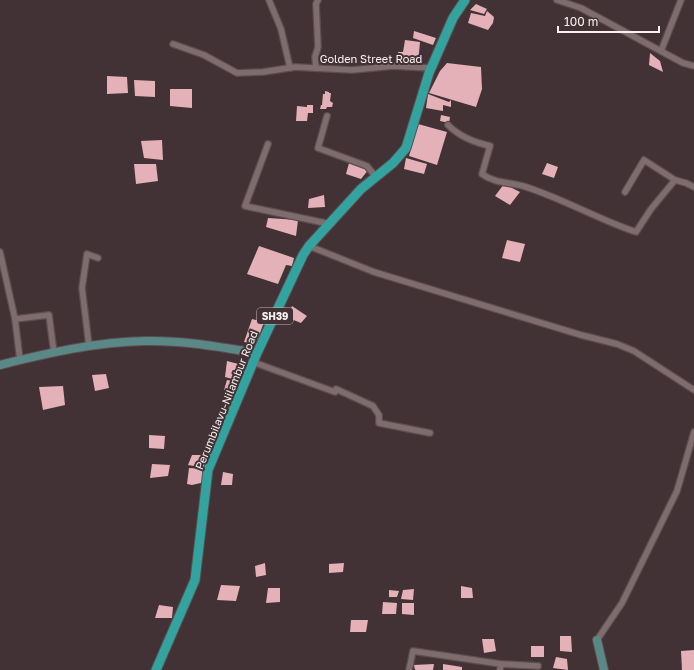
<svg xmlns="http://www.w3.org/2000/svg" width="694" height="670" font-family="'Golos Text',sans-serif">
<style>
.building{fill:#e4b1b9}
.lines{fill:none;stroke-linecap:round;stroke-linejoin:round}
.street-casing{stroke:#5c4e4f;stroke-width:8}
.secondary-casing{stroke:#5c4e4f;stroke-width:10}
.primary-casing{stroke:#5c4e4f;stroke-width:11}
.street{stroke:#7f6c6f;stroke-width:5.5}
.secondary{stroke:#598887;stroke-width:8}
.primary{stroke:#33a39f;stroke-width:9}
.labels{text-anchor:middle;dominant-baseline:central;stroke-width:4;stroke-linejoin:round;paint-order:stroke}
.shield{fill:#423235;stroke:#c4b8b9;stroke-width:1}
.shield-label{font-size:10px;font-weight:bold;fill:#fcf1f2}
.street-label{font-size:11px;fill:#fcf1f2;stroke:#423235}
</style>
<rect width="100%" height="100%" fill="#423235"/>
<g class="building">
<polygon points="476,4 487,9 484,14 470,10"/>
<polygon points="487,11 494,17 493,23 488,30 468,23 471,13 485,16"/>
<polygon points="414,31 436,38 433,45 413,38"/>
<polygon points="405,40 420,42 418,64 398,64 398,52 403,52"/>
<polygon points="650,53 660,61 663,72 649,65"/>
<polygon points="447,63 481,67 482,89 476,107 429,93 440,71"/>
<polygon points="107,76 127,77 128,93 107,94"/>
<polygon points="134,80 155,81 155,97 135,96"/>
<polygon points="170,89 192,89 192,108 170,106"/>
<polygon points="325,91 329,92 329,93 331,93 330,101 333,103 332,107 327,107 326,109 320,109 321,105 322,105 323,94 325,94"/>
<polygon points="428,94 449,102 451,100 451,107 443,105 443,111 426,108"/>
<polygon points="307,105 313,105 313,113 308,113 307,121 296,121 297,106 307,107"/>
<polygon points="441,115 450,117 449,123 440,121"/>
<polygon points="418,124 447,132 437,165 409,156"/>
<polygon points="162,140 163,160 144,158 141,141"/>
<polygon points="406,158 427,164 424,174 404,169"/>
<polygon points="349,163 369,169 361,179 346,174"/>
<polygon points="547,163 558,167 554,178 542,174"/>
<polygon points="134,164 156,164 158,181 136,184"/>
<polygon points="504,184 520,192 510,205 495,196"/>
<polygon points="324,195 325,207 308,208 309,199"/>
<polygon points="268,218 298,220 296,236 266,227"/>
<polygon points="507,240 525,244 520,262 502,258"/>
<polygon points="259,246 294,258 292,266 286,265 278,284 247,274"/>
<polygon points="292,306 307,316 301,323 291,319 288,322 287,318"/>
<polygon points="252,319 264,322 256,344 244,342"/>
<polygon points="227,361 246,366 240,381 225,377"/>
<polygon points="106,374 109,388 95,391 92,375"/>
<polygon points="227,380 238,382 234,393 224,390"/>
<polygon points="63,386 65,405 43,410 39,387"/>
<polygon points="149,435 165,436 164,449 149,448"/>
<polygon points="192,455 205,455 206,468 188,465"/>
<polygon points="152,464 170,465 168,476 150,478"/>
<polygon points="189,468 205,469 205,482 192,485 187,484"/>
<polygon points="223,472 233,474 232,485 221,485"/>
<polygon points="265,563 266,575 256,577 255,566"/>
<polygon points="344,563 343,572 329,573 329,564"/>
<polygon points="221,585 240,586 236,601 217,600"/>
<polygon points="461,586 472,588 473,598 461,598"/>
<polygon points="268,588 280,588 280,602 266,603"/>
<polygon points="414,589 413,600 401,599 403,590"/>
<polygon points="389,590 399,591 397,597 389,597"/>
<polygon points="383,602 397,603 396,614 382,614"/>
<polygon points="402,603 414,603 414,615 402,614"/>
<polygon points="159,605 173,607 172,618 155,618"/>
<polygon points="351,620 368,620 366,632 350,632"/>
<polygon points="560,636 571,636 572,652 560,651"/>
<polygon points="482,639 494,639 496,651 484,653"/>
<rect x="531" y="646" width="13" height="11"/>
<polygon points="694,650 694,670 682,670 681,651"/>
<polygon points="556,657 567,659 568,670 553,668"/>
<polygon points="434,664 433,670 415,670 414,665"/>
<polygon points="443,664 462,667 462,670 443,670"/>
</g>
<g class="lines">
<g class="street-casing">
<g id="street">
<polyline points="269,0 281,29 290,68"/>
<polyline points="557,0 581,8 683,63 694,66"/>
<polyline points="173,44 204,55 237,73 263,72 295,67 352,70 393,66 431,68"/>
<polyline points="661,51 681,0"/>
<polyline points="316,68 315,57 318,47 316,4 318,0"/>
<polyline points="327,116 318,148 367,166 376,177"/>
<path d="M448,125c12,12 26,17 42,21l-8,28c12,9 26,8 41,12 39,12 74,33 113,46l15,-23 24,-29 11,3 8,4"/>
<polyline points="268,144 245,206 330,224"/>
<polyline points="625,192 644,160 675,180"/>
<polyline points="309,246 374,272 581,335 617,344 634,351 694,390"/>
<polyline points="0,252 15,319 20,360"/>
<polyline points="15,319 49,315 54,353"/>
<polyline points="89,346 82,288 87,254 98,258"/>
<polyline points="253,362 335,392 336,389 373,406 379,415 379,423 430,433"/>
<polyline points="597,640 622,603 677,491 694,432"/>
<polyline points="409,670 413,651 501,664"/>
<polyline points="500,670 501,664 538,666"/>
</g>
</g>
<g class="secondary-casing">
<g id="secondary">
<path d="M0,365c47,-12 96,-23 145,-24 37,-1 75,6 112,12"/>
<polyline points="597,640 604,670"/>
</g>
</g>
<g class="primary-casing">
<polyline id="primary" points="156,670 195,580 208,470 257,353 303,255 309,246 361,189 393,163 406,148 429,73 453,18 465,0"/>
</g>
<use href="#street" class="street"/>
<use href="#secondary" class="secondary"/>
<use href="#primary" class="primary"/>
</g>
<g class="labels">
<rect class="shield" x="257" y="308" width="36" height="16" rx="3"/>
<g class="shield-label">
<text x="275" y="316">SH39</text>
</g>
<g class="street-label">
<text x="371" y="58">Golden Street Road</text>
<text transform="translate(226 400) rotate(-68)">Perumbilavu-Nilambur Road</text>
</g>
</g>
<path d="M558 26v6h101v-6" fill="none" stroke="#fcf1f2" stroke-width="2"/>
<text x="564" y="26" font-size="12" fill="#fcf1f2" stroke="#423235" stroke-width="3" paint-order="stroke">100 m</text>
</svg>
